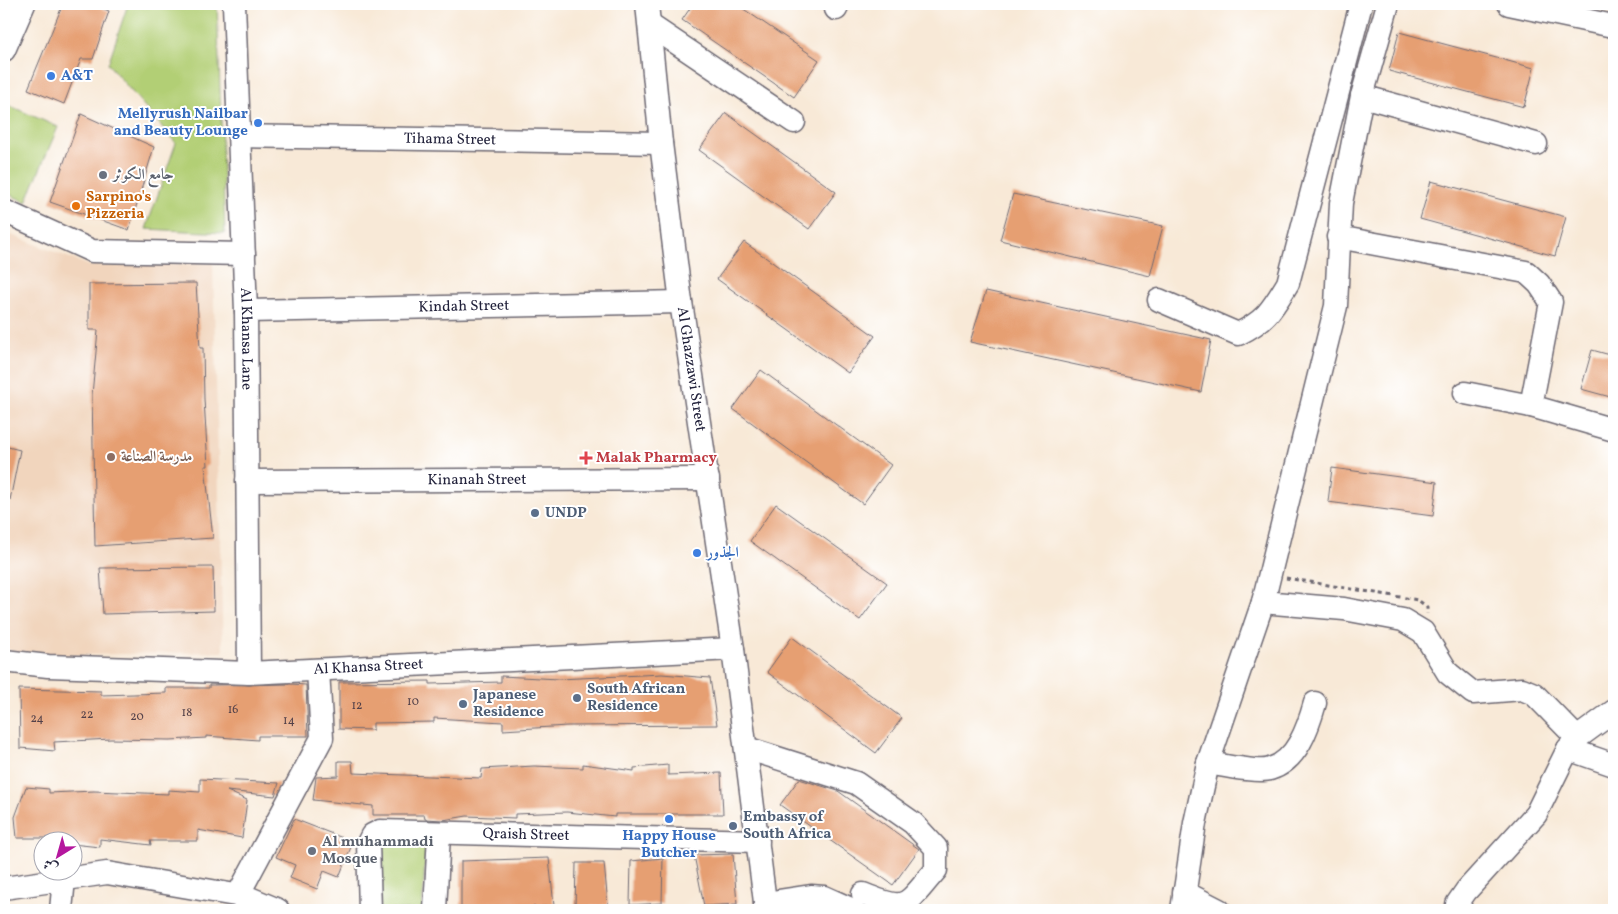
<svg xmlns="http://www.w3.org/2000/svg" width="1618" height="914" font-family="Vollkorn,Amiri,serif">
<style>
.built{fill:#f1d5bd}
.green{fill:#b2cf75;stroke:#6a7858}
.building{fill:#e69f72}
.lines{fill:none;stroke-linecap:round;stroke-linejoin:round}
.minor-casing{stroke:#6d6872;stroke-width:25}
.path{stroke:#6d6872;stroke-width:3;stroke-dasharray:4 4;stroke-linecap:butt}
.minor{stroke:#fff;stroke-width:22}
.shop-dot{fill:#3f7fe0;stroke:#fff;stroke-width:2}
.worship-dot{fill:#6b7280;stroke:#fff;stroke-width:2}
.food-dot{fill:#e8710a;stroke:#fff;stroke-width:2}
.education-dot{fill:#8d6e63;stroke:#fff;stroke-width:2}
.health-dot{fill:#e0444e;stroke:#fff;stroke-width:2}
.service-dot{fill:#5c6f8a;stroke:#fff;stroke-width:2}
.labels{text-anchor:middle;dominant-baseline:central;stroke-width:4;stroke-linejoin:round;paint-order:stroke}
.number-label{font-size:12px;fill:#534149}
.shop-label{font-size:15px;font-weight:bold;fill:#366cbe;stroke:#fff;text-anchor:start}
.street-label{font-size:15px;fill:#22223b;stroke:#fff}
.worship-label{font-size:15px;font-weight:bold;fill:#5b616d;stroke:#fff;text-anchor:start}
.food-label{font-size:15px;font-weight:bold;fill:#c56008;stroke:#fff;text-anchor:start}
.education-label{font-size:15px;font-weight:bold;fill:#785e54;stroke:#fff;text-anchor:start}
.health-label{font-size:15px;font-weight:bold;fill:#be3a42;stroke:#fff;text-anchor:start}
.service-label{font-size:15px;font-weight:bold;fill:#4e5e75;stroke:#fff;text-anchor:start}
</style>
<rect width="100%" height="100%" fill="#fff"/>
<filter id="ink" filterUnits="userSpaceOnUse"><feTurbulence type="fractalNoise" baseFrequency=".02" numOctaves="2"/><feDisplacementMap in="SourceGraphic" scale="10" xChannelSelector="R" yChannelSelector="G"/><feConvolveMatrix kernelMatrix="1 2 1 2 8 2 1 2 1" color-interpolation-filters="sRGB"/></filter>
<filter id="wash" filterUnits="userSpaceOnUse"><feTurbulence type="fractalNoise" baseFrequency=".0096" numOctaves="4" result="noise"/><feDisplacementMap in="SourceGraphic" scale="20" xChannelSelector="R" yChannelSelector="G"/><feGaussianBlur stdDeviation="1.12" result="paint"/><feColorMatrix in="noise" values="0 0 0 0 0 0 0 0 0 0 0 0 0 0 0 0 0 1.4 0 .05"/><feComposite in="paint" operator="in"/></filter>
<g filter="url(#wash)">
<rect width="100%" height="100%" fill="#f8e9d7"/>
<polygon class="built" points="4,232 90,266 213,263 223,652 25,656 4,647"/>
<g class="green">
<polygon points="128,4 217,4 225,233 146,229 176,143 108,64"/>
<polygon points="8,105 58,127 26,202 4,192 4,114"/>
<polygon points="426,844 422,910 380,910 384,845"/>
</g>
<g id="blocks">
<g class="building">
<polygon points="63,4 92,4 109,11 93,59 81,59 64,104 28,89"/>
<polygon points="693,4 736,4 819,60 794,97 682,20"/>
<polygon points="1399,32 1534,68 1524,107 1389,71"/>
<polygon points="726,113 836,192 809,229 699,150"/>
<polygon points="81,114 154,147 129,230 50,202"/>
<polygon points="1431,181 1566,217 1555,256 1420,219"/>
<polygon points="1013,194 1163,226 1150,276 1000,240"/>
<polygon points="744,242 875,336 848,373 717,279"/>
<polygon points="196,283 200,348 203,348 204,399 208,466 205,466 213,538 95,546 92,395 98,330 89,330 89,284"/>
<polygon points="986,291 1211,340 1201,392 970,342"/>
<polygon points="1592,350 1614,356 1614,398 1581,389"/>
<polygon points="761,370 891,465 863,504 733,409"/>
<polygon points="4,446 20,450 10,500 4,499"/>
<polygon points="1332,468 1437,482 1433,516 1328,502"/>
<polygon points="776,504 887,583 860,620 750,541"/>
<polygon points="213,567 214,611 103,614 100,568"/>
<polygon points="792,637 902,718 876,753 767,672"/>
<polygon points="662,674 710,678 717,725 567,726 503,730 503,722 434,718 434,722 373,723 373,730 339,729 339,682 430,681 430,684 501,682 501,676 559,679"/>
<polygon points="291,684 306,685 308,736 258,736 258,740 206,736 206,738 170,740 111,739 54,742 55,751 20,748 19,689 101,691 101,695 166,693 166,688 209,688 209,685"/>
<polygon points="338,761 352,761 353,773 481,778 482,769 534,766 583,768 583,764 634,771 634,768 668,765 668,775 721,773 723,814 615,814 615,817 567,812 515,814 515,818 467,816 443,820 425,819 424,815 373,815 373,806 313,800 316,777 338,776"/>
<polygon points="200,779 279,783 275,796 227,791 247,800 242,838 198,830 198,841 150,841 151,845 100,839 100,847 72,844 71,838 17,838 15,817 26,787 49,789 49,793 94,791 168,794 168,790 200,792"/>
<polygon points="799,779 838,791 919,849 893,885 780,805"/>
<polygon points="294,819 353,842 339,877 324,871 317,889 290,878 295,865 276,857"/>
<polygon points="733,854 737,904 704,906 694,855"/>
<polygon points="549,858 554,906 461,909 461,861"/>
<polygon points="663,858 662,903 630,905 631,861"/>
<polygon points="576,863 604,863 608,905 575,908"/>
</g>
</g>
</g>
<g filter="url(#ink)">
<use href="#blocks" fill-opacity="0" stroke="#6d6872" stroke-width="1"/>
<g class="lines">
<g class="minor-casing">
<g id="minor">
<path id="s1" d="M234,4l12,307 3,362"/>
<path id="s2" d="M647,4l14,139 20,159 52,347 33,261"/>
<polyline points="1509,4 1613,26"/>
<polyline points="836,9 837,4"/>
<polyline points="650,25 794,122"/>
<polyline points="4,50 24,4"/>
<polyline points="1362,96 1536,144"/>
<path id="s3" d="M239,136l422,7"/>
<polyline points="4,211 92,251 244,254"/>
<polyline points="1338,237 1526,272 1539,284 1551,302 1531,406"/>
<path d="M1159,300l79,34c29,-14 34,-25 50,-51l73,-279"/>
<path id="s4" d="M246,311l435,-9"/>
<polyline points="1465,393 1531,406 1614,430"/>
<path id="s5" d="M247,481l461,-2"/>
<polyline points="1263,602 1344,609 1403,620 1423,632 1448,673 1473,693 1522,689 1534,694 1577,738"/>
<path id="s6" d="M4,661l44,5 201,7 484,-24"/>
<path d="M746,748l110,35 57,40 23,25v22c-32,36 -27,43 -73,24"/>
<polyline points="1568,749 1614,765"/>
<path d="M1208,763c13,2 51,10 62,6 27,-8 38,-41 45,-66"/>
<polyline points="4,888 107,873 247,897 278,910"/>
<polyline points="1184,892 1219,910"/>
<polyline points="238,895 322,738 318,670"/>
<polyline points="765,903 811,896 824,897 853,910"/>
<polyline points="61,910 64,879"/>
<path id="s7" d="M370,910l-2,-67 4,-8 8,-4 378,10"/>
<polyline points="435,910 439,834"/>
<polyline points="1182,910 1195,823 1208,763 1263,602 1336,306 1341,203 1362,96 1388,4"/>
<polyline points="1457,910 1457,904 1466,891 1536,814 1568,749 1577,738 1614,711"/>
</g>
</g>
<polyline class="path" points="1286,578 1418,600 1427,607 1427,614"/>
<use href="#minor" class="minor"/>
</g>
</g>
<g class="shop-dot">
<circle cx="51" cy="76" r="5"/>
<circle cx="258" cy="123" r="5"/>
<circle cx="697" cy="553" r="5"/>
<circle cx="669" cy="819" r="5"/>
</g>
<g class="worship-dot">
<circle cx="103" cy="175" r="5"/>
<circle cx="312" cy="851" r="5"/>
</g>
<circle class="food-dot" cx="76" cy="206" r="5"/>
<circle class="education-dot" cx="111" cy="457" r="5"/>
<path class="health-dot" d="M583.5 450.5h5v5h5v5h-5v5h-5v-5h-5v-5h5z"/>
<g class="service-dot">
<circle cx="535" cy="513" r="5"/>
<circle cx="577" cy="698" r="5"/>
<circle cx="463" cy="704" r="5"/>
<circle cx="733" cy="826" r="5"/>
</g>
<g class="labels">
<g class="number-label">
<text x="413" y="702">10</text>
<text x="357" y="706">12</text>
<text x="233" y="710">16</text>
<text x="187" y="713">18</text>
<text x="87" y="715">22</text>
<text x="137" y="717">20</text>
<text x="37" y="719">24</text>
<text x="289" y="721">14</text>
</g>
<g class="shop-label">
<text x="61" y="76">A&amp;T</text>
<text x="248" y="114" text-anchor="end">Mellyrush Nailbar<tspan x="248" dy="17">and Beauty Lounge</tspan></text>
<text x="707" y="553">الجذور</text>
<text x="669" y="836" text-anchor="middle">Happy House<tspan x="669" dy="17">Butcher</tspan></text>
</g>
<g class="street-label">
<text stroke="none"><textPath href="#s3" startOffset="211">Tihama Street</textPath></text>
<text stroke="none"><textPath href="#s4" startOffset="218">Kindah Street</textPath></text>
<text stroke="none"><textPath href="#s1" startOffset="335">Al Khansa Lane</textPath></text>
<text stroke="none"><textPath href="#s2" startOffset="368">Al Ghazzawi Street</textPath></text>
<text stroke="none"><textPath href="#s5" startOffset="230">Kinanah Street</textPath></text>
<text stroke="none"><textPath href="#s6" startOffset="365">Al Khansa Street</textPath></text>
<text stroke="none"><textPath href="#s7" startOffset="231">Qraish Street</textPath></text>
</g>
<g class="worship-label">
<text x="113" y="175">جامع الكوثر</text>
<text x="322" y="842">Al muhammadi<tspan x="322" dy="17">Mosque</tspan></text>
</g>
<g class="food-label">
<text x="86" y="197">Sarpino's<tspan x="86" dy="17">Pizzeria</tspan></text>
</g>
<g class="education-label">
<text x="121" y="457">مدرسة الصناعة</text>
</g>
<g class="health-label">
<text x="596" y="458">Malak Pharmacy</text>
</g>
<g class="service-label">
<text x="545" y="513">UNDP</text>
<text x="587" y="689">South African<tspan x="587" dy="17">Residence</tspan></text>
<text x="473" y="695">Japanese<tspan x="473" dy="17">Residence</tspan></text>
<text x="743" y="817">Embassy of<tspan x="743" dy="17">South Africa</tspan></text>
</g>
</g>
<rect width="1618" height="914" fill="none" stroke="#fff" stroke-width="20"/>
<g transform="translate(58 856) rotate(217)"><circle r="24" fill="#ffffff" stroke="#a7a7b1"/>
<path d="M0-4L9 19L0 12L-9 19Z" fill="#b5179e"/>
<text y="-8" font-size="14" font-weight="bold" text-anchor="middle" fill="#22223b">ش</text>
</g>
</svg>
